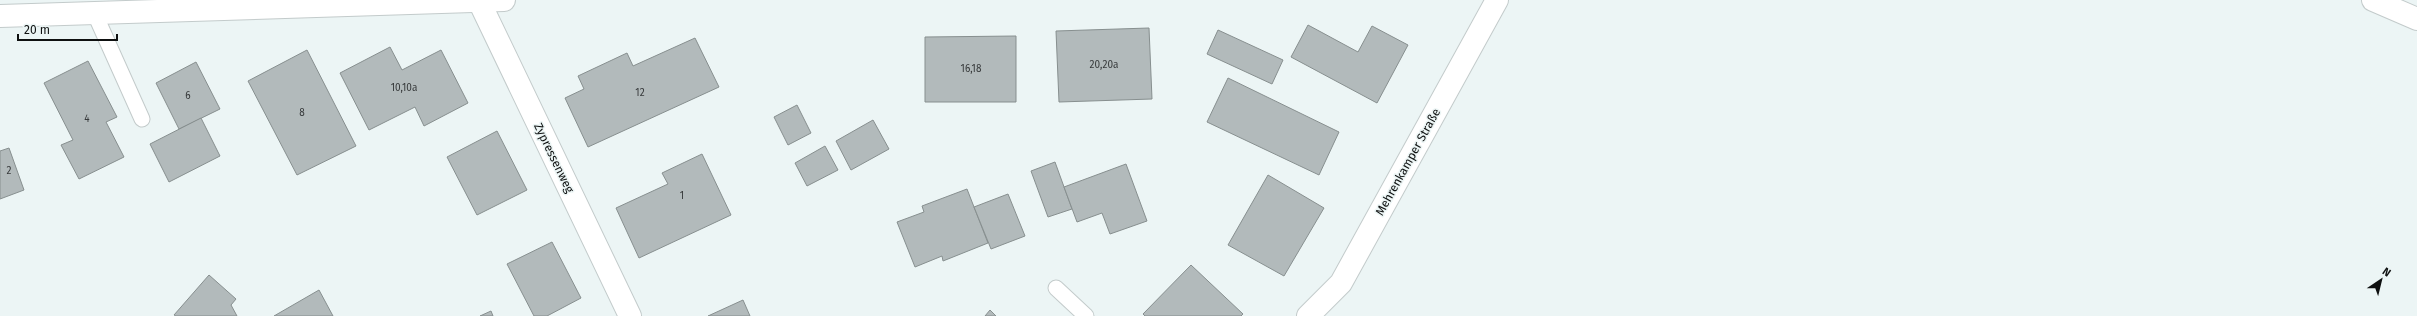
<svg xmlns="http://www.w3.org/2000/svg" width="2417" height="316" font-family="'Fira Sans',sans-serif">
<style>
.building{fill:#b2babb;stroke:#878f8f}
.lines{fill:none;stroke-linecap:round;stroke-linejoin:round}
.lane-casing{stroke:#c3cbcb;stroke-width:17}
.street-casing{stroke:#c3cbcb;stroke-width:24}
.lane{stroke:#fff;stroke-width:15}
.street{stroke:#fff;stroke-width:22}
.labels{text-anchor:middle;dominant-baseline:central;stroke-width:3;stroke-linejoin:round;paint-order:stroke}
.number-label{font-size:10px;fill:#373a3b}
.street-label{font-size:12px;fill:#0e1010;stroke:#ecf5f5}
</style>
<rect width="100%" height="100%" fill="#ecf5f5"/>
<g class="building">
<polygon points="1308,25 1358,52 1372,26 1408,45 1377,103 1291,57"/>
<polygon points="1149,28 1152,99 1059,102 1056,31"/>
<polygon points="1218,30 1283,60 1272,84 1207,54"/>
<polygon points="1016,36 1016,102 925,102 925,37"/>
<polygon points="695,38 719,87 588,147 565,98 584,89 578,76 627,53 633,66"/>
<polygon points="390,47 402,70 441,50 468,103 424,126 415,107 369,130 340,73"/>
<polygon points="307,50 356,146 297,175 248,81"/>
<polygon points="88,61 117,117 106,122 124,157 79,179 61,145 73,140 44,83"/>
<polygon points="196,62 220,109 179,129 156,83"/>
<polygon points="1228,78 1339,132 1319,175 1207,122"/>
<polygon points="797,105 811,133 788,145 774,117"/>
<polygon points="201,118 220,156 169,182 150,144"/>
<polygon points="873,120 889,149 851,170 836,141"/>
<polygon points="497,131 527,190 477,215 447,157"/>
<polygon points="825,146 838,170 807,186 795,163"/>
<polygon points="9,148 24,190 0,199 0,151"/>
<polygon points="702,154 731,215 639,258 616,208 668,184 662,173"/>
<polygon points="1055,162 1072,209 1048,217 1031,171"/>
<polygon points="1126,164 1147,221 1110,234 1102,213 1077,222 1064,187"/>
<polygon points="1268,175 1324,208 1284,276 1228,245"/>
<polygon points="967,189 988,243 943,261 942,256 915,267 897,222 924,212 922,206"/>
<polygon points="1008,194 1025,236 991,249 974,207"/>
<polygon points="552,242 581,298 547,316 534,316 507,264"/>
<polygon points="1191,265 1243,314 1241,316 1145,316 1143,314"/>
<polygon points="209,275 236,299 231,305 237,316 176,316 174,315"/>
<polygon points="319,290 333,316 274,316"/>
<polygon points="743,300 750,316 708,316"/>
<polygon points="990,310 996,316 985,316"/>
<polygon points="491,311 493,316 480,316"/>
</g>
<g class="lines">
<g class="lane-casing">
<g id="lane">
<polyline points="94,12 142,119"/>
<polyline points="1056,288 1086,316"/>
</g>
</g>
<g class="street-casing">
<g id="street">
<polyline points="2373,0 2417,19"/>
<polyline points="479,1 630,316"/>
<polyline points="0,16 504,0"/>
<polyline points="1308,316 1341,283 1497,0"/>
</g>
</g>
<use href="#lane" class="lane"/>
<use href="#street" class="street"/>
</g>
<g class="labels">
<g class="number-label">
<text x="1104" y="65">20,20a</text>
<text x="971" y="69">16,18</text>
<text x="404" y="88">10,10a</text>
<text x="640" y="93">12</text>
<text x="188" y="96">6</text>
<text x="302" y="113">8</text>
<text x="87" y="119">4</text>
<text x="9" y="171">2</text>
<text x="682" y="196">1</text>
</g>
<g class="street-label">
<text transform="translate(554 158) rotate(64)">Zypressenweg</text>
<text transform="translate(1408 162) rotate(-61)">Mehrenkamper Straße</text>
</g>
</g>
<g transform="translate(2381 280) rotate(35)" stroke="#ecf5f5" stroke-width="3" paint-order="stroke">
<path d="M0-3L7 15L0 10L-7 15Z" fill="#0e1010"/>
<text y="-6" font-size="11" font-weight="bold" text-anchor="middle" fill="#0e1010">N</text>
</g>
<path d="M18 34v6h99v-6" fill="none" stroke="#0e1010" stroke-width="2"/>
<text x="24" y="34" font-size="12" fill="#0e1010" stroke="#ecf5f5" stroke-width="3" paint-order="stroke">20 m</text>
</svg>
